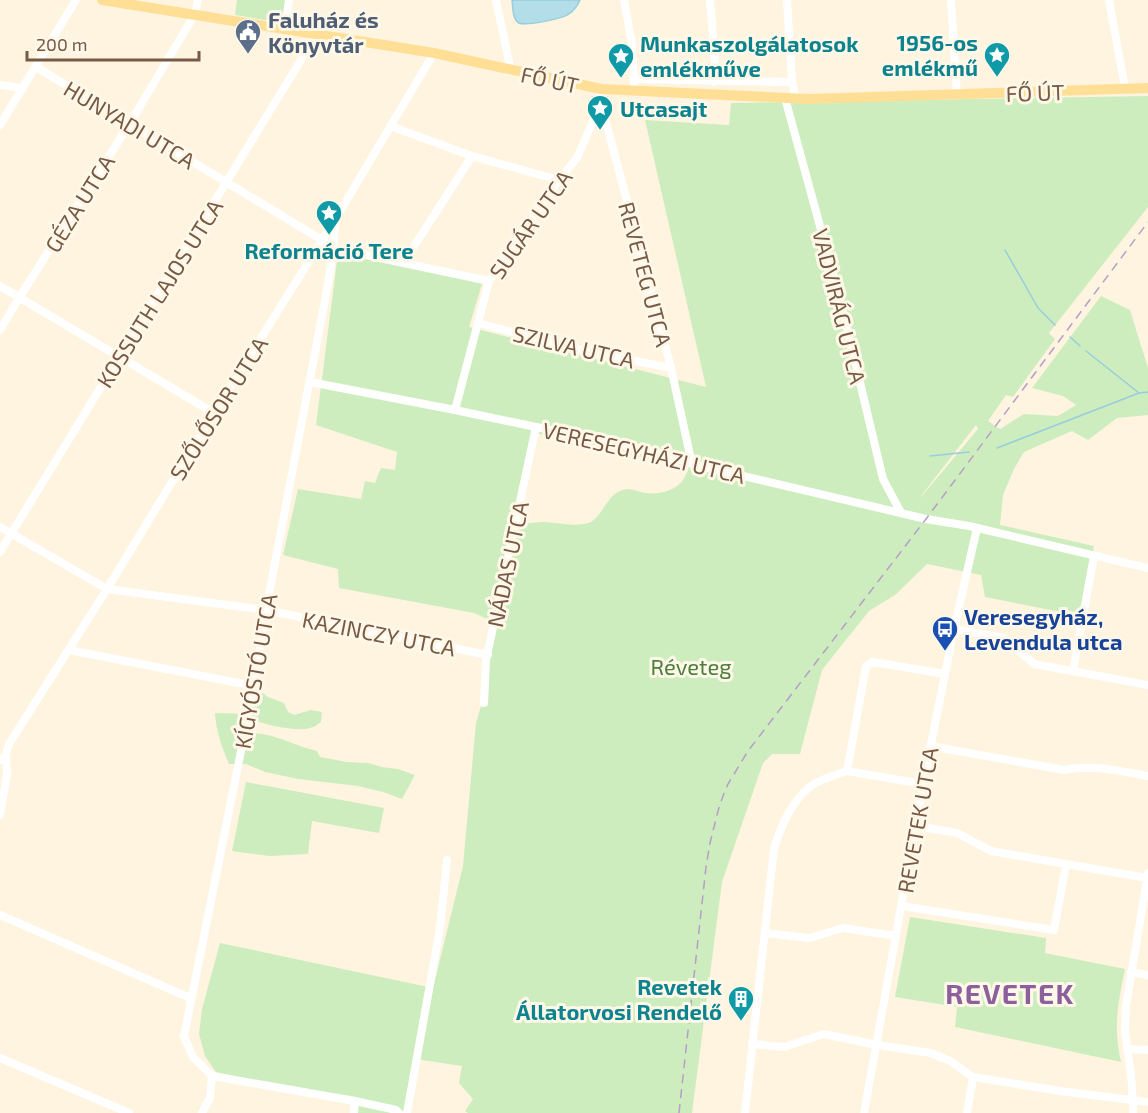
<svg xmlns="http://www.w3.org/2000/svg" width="1148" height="1113" font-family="'Exo 2',sans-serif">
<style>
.green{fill:#ceedbe;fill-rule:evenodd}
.water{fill:#b3dee9;stroke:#98cddc;stroke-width:1.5}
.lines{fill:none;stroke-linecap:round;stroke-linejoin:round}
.stream{stroke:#98cddc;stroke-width:1.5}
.minor{stroke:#fff;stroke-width:8}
.major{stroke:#ffdf96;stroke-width:10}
.rail{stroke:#b79ec8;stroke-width:1.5;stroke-dasharray:9 6;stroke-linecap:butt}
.labels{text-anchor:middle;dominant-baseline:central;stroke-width:6;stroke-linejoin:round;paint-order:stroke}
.service-label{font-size:22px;font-weight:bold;fill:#4e5e75;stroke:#fff8e8;text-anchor:start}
.culture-label{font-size:22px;font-weight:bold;fill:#0d838f;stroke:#fff8e8;text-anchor:end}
.street-label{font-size:22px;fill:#775a45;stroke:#fff8e8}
.transit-label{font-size:22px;font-weight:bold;fill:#164399;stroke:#fff8e8;text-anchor:start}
.park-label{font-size:22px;fill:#4c7f3c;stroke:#fff8e8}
.district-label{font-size:28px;font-weight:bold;letter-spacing:1.5px;fill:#8b609c;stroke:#fff8e8}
</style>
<rect width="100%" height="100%" fill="#fef4e0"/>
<g class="green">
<polygon points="237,0 286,0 282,23 235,15"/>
<path d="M1148,96v111l-99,126 6,6 -42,58 -7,-2 -18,26 12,8 24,-15 34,2 18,-11 -13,-9 -31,-8 69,-92 29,14 18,58v47l-31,3 -29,22 -16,-9 -48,21 -10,17 -11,26 -3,30 94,21 -13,70 -96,-19 -4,-22 -54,-11 -32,31 -26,16 -47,59 -22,84h-28l-9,9 -41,119 -30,231h-224l-3,-2 8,-12 -14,-16 3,-17 -47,-7 -12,54h-47l1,-9 -141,-32 -11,-16 -6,-22 3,-25 18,-66 213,45 30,-122 13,-143 5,-17 15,-83 -22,-10 -135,-25 -1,-19 -55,-14 15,-66 63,10 4,-18 10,2 6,-15 14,2 2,-18 -81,-27 22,-172 139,26 5,5 -13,43 237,60 -61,-267 84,5 2,-22zM976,425l2,4 -57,68v-1zM531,432l158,36c-2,4 -4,9 -6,12 -7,11 -26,15 -38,13 -8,-1 -14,-6 -22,-3 -16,4 -19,24 -32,32 -12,6 -36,0 -50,0 -9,1 -19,2 -28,3z"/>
<path d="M260,691l8,6 16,6 4,9 6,3 17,-5 11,2 -1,10c-2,1 -5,4 -8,5 -16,7 -50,-4 -66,-8l-2,14c27,-2 46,12 72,18l3,6 27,5 21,1 14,4 16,2 17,6 -13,24 -19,-7 -25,-6 -60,-7 -33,-7 -19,-8h-17c-7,-17 -13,-33 -14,-51l34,1 4,-19z"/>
<polygon points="246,782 384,808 379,833 312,821 308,854 270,856 232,851"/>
<path d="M910,917l136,21 -1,15 80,16c-7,35 -12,57 -4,93l-166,-35 2,-20 -62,-10z"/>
</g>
<path class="water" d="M512,0h68c-2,5 -7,12 -13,15 -6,4 -41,11 -48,8 -7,-4 -6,-17 -7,-23z"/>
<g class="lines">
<g class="stream">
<polyline points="1005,250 1038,308 1055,325"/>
<polyline points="1070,337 1080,346"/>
<polyline points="1086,351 1139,393 1148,392"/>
<polyline points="997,448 1139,393"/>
<polyline points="930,456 969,452"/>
</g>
<g class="minor">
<polyline points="496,0 511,71"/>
<polyline points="624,0 632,44 634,83"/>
<polyline points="710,0 716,76 714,82"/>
<polyline points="787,0 792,82 796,99"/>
<polyline points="951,0 957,95"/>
<polyline points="1109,0 1125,88"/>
<polyline points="285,29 289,0"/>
<polyline points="36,67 322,240 332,248 489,281"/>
<polyline points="634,79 792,82"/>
<polyline points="0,85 23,88"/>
<path d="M601,89l-4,23c9,5 10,15 13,25l61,231 21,96"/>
<polyline points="785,98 841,303 883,479 900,511"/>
<polyline points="0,125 76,0"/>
<polyline points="390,126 472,156 559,180"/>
<polyline points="404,262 472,156"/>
<polyline points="0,286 214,413"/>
<polyline points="478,323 585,351 671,368"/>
<polyline points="0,330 19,298 130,123 195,14 198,0"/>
<polyline points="310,382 455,410 536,427 656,452 692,464 926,519 969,526 1148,568"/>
<polyline points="455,410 489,281 559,180 577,158 597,112"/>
<polyline points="0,527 107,589 266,610 488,655"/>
<polyline points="0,552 317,34"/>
<polyline points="954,629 1004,638 1034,664 1148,685"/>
<polyline points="69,650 254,686"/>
<polyline points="1073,671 1094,556"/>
<polyline points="484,703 486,660 536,427"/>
<path d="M930,746l134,24c29,-6 55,1 84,6"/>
<polyline points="0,760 6,755 9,744 107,589 214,413 336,218 434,53"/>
<polyline points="847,771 923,784"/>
<polyline points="0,815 7,775 6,755"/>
<polyline points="916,826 957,833 991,851 1147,878"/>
<polyline points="902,906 1054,930 1066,865"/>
<polyline points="0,915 190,998"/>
<polyline points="765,933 809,938 843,928 896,936"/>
<polyline points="1131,972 1148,975"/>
<polyline points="752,1044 784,1047 824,1034 877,1045 931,1053 950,1061 973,1077 1067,1092 1148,1102"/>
<polyline points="1127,1049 1148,1050"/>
<polyline points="0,1058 129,1113"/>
<polyline points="212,1076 355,1101 396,1110 399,1113"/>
<polyline points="202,1113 210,1098 212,1076 193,1057 184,1036 254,686 266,610 325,300 332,259 336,218"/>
<polyline points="354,1113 355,1101"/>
<polyline points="407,1113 440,928 447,860"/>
<path d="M745,1113l29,-265c8,-24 17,-46 37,-62 9,-7 24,-11 36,-15l19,-105 7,-4 72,12"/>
<polyline points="864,1113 923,784 954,629 977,528"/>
<polyline points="967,1113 973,1077"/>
<polyline points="1133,1113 1133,1101 1131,1075 1125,1031 1126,1006 1148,873"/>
</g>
<polyline class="major" points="102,0 434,53 601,89 808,99 1148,88"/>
<polyline class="rail" points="679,1113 706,867 710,843 718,811 723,796 728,784 748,751 926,519 1148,222"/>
</g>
<defs>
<g id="civic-pin" transform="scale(1.35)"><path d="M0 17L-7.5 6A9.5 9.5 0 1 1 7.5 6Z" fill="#5c6f8a" stroke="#fff8e8"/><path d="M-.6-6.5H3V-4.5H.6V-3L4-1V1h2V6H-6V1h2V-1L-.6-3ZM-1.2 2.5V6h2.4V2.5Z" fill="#fff"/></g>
<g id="sight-pin" transform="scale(1.35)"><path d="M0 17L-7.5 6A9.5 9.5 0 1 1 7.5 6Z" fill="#0f9aa8" stroke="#fff8e8"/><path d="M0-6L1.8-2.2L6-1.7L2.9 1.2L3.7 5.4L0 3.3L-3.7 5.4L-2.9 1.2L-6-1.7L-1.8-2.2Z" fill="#fff"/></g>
<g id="bus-pin" transform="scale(1.35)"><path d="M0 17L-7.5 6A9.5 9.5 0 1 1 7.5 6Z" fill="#1a4fb4" stroke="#fff8e8"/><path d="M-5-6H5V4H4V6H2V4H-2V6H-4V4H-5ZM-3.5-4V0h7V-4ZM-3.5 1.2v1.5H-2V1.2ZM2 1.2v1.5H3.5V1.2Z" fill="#fff"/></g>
<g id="building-pin" transform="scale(1.35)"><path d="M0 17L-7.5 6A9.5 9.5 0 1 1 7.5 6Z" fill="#0f9aa8" stroke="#fff8e8"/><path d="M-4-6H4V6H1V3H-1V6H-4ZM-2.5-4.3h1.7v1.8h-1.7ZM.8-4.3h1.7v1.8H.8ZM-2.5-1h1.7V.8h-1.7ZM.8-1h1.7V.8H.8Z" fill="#fff"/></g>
</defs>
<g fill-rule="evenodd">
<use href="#civic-pin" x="248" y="32"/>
<use href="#sight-pin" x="997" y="55"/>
<use href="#sight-pin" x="621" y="56"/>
<use href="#sight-pin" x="600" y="108"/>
<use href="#sight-pin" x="329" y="213"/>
<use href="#bus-pin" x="945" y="629"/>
<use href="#building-pin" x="741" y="999"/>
</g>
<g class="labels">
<g class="service-label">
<text x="268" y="19">Faluház és<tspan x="268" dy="25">Könyvtár</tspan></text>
</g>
<g class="culture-label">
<text x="978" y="42">1956-os<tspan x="978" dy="25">emlékmű</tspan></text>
<text x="640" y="43" text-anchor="start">Munkaszolgálatosok<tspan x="640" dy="25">emlékműve</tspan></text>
<text x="620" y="108" text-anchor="start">Utcasajt</text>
<text x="329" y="250" text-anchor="middle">Reformáció Tere</text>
<text x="722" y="986">Revetek<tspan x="722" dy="25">Állatorvosi Rendelő</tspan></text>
</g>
<g class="street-label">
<text transform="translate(550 79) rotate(12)">FŐ ÚT</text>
<text transform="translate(1035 92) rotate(-2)">FŐ ÚT</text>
<text transform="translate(130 124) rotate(31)">HUNYADI UTCA</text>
<text transform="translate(79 203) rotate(-58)">GÉZA UTCA</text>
<text transform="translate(530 224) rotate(-55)">SUGÁR UTCA</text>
<text transform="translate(646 274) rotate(75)">REVETEG UTCA</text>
<text transform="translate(159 293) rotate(-58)">KOSSUTH LAJOS UTCA</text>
<text transform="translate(840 306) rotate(76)">VADVIRÁG UTCA</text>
<text transform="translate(574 346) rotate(13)">SZILVA UTCA</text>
<text transform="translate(218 408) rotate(-58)">SZŐLŐSOR UTCA</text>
<text transform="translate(644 452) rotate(13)">VERESEGYHÁZI UTCA</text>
<text transform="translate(507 564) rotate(-78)">NÁDAS UTCA</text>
<text transform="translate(379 633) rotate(11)">KAZINCZY UTCA</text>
<text transform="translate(255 671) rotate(-80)">KÍGYÓSTÓ UTCA</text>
<text transform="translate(917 820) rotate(-80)">REVETEK UTCA</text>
</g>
<g class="transit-label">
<text x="964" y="616">Veresegyház,<tspan x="964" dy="25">Levendula utca</tspan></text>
</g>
<g class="park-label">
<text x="691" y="666">Réveteg</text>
</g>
<g class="district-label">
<text x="1010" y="993">REVETEK</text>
</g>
</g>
<path d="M27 51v9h172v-9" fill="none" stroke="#775a45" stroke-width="3"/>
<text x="36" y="51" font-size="18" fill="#775a45" stroke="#fff8e8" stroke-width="4.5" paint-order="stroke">200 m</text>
</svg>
